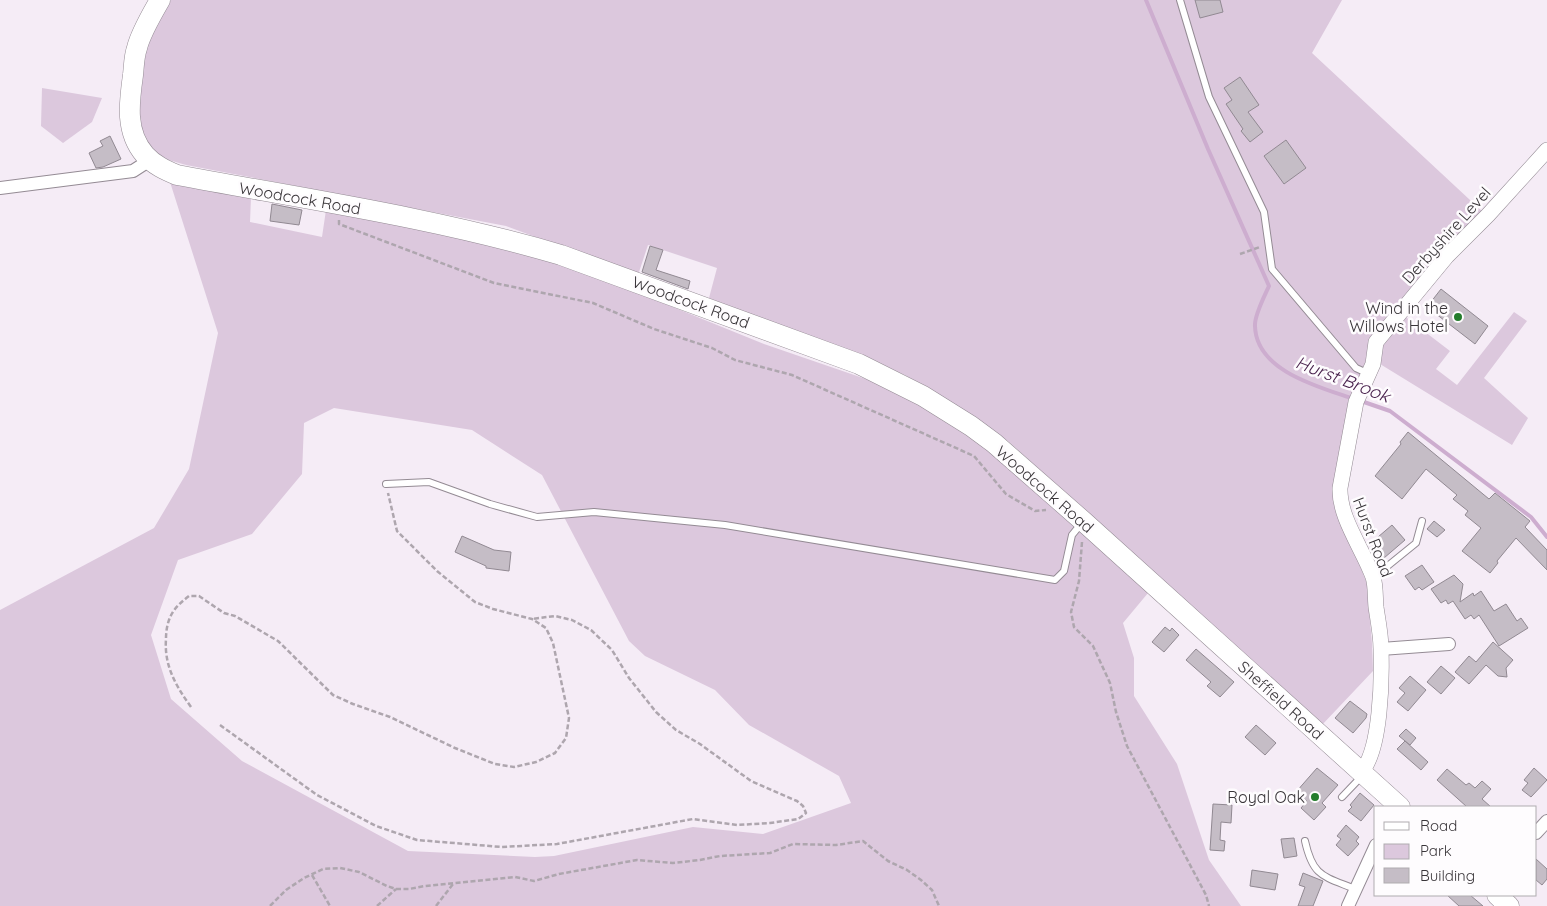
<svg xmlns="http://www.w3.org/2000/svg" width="1547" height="906" font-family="Quicksand,sans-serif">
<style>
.green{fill:#dcc8dd;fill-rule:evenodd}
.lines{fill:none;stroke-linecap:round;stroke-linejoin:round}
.stream{stroke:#cdadcf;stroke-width:4}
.building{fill:#c5bdc6;stroke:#918992}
.service-casing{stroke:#948b94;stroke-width:8}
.minor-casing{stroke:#948b94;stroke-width:14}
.tertiary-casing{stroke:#948b94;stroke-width:16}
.primary-casing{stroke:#948b94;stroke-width:21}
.path{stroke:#aea6ae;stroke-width:2.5;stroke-dasharray:5 2.5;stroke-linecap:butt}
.service{stroke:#fff;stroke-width:6}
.minor{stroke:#fff;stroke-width:12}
.tertiary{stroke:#fff;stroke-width:15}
.primary{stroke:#fff;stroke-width:20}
.poi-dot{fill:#237c2b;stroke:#fefcfe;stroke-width:2}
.labels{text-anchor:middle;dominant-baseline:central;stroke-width:5;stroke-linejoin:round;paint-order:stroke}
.street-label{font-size:16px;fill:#393539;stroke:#fefcfe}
.poi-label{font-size:16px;fill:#393539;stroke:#fefcfe;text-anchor:end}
.water-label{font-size:18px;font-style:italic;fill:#461e4a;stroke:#fefcfe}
</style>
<rect width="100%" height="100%" fill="#f5ecf6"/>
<g class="green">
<polygon points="171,0 1342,0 1312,53 1484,213 1365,368 1336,471 1333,500 1343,521 1367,584 1372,644 1373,671 1321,726 1008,441 905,375 709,298 717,268 648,245 638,275 506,226 186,165 162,158 146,142 135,114 144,52 156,23"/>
<polygon points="42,88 102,98 92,122 63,143 41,126"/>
<path d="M170,182l81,15 -1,25 72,15 4,-27 157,29 143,49 138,56 128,44 100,63 156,142 -25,30 11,35v38l43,68 32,96 32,46h-1241v-296l154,-82 35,-59 29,-136zM334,408l138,22 70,45 87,166 16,15 70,34 34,35 90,51 12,27 -88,31 -70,-7 -139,29 -19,1 -127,-6 -166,-90 -71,-62 -20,-64 27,-75 74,-26 50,-60 2,-51z"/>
<polygon points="1514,312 1527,321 1484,378 1528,418 1512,445 1380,364 1378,346 1403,315 1450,351 1436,369 1457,385"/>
</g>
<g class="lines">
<g class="stream">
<path d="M1146,0l62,149 61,137c-4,9 -15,30 -14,40 1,45 64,61 99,73"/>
<polyline points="1361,401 1390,411 1531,517 1547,537"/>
</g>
</g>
<g class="building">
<polygon points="1195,0 1220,0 1223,12 1200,18"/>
<polygon points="1240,77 1259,105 1248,112 1263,132 1250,142 1241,131 1243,129 1226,104 1232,100 1224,88"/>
<polygon points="110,136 121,159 103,167 96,168 89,153 103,146 100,141"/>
<polygon points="1286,140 1306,168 1284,184 1264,156"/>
<polygon points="272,204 302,210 299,225 270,221"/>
<polygon points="650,246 663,250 656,270 690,281 688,289 642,272"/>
<polygon points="1441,289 1488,326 1475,344 1427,307"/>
<polygon points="1408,432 1489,499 1495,493 1530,521 1525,527 1547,550 1547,570 1516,538 1497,561 1498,563 1490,573 1462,551 1481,528 1465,515 1468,511 1453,499 1457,495 1426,469 1402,499 1375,476 1401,444 1400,442"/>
<polygon points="1434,521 1445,530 1437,537 1427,529"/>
<polygon points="1392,525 1405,540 1384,558 1371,543"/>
<polygon points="462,536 494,550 511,552 509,571 486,568 486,566 455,552"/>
<polygon points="1422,565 1434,582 1422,590 1419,587 1415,590 1405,576"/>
<polygon points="1454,575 1463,584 1460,602 1473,593 1474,596 1481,591 1494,611 1506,604 1517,621 1521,618 1528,628 1499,646 1479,615 1474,619 1471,615 1465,619 1453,601 1448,604 1446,600 1441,603 1431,589"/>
<polygon points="1165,627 1170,631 1172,628 1179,635 1164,652 1152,642"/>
<polygon points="1493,642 1513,660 1506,668 1507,677 1498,676 1486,665 1469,684 1455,672 1469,656 1476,662"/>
<polygon points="1196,649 1234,682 1220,697 1207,686 1211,682 1186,660"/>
<polygon points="1441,666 1455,678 1441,694 1427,682"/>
<polygon points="1410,676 1426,690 1408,711 1397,702 1405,693 1399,688"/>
<polygon points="1350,701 1367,714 1366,718 1353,733 1335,718"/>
<polygon points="1256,725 1276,743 1265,755 1245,737"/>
<polygon points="1406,729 1416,738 1410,745 1399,736"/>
<polygon points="1405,741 1428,762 1421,770 1397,749"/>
<polygon points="1317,768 1338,785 1322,803 1326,807 1314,820 1301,808 1307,801 1296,792"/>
<polygon points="1534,768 1547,780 1531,797 1522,790 1528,783 1524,780"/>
<polygon points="1447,769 1466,785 1469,783 1475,788 1482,781 1491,789 1482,799 1491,807 1467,807 1437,780"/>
<polygon points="1360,793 1374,805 1361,821 1348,811 1352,807 1350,805"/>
<polygon points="1213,804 1232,805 1231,823 1221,822 1220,840 1225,841 1224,851 1210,850"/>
<polygon points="1346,825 1359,837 1356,841 1359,844 1348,856 1336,845 1341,839 1337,836"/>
<polygon points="1294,838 1297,856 1284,858 1281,839"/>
<polygon points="1536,859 1547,869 1547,879 1542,885 1536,880"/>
<polygon points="1252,870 1278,874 1275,890 1250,886"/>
<polygon points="1303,873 1323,881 1313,906 1298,906 1305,887 1299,885"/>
<polygon points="1447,895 1470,895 1483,906 1459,906"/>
</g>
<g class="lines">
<g class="service-casing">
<g id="service">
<polyline points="1180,0 1209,97 1264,212 1272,269 1356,368 1369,374"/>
<polyline points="386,484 429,482 490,504 537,517 594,512 725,525 1055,580 1064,571 1072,535 1081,524"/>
<polyline points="1374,577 1416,543 1422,521"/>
<polyline points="1342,797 1363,775"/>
<path d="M1305,841c8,36 18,35 50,48"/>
</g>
</g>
<g class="minor-casing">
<g id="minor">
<polyline points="0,188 133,171 150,160"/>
<polyline points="1381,649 1449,644"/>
<polyline points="1536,833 1547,821"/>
<polyline points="1348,906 1376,845"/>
</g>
</g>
<g class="tertiary-casing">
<path id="tertiary" d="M1361,772c20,-21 21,-93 20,-123 0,-14 -3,-28 -5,-42 -1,-9 0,-21 -3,-30 -10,-28 -34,-59 -33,-89l16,-86 17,-38 3,-22 71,-86 41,-41 59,-65"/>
</g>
<g class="primary-casing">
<g id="primary">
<path d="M160,0c-7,12 -20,35 -23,48 -3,8 -3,18 -4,27 -4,28 -8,57 12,80 9,10 20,15 32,20 128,24 259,43 384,80l298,109 64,32 48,30 23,17 89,78 317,286"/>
<polyline points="1497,895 1509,906"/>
</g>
</g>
<g class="path">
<polyline points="339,220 339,224 494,283 593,303 654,329 712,348 735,360 792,375 974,456 1006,494 1035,511 1046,510"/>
<polyline points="1240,254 1260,247"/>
<polyline points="1082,542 1079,581 1071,612 1074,627 1093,646 1110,683 1116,712 1127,746 1206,895 1209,906"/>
<path d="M191,707c-15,-21 -27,-41 -25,-68 0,-10 2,-21 9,-30 4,-5 9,-9 14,-13h10l25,17 11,3 43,25 55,54 20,9 37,13 65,31 40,16 19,3 22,-5 19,-9 11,-15 3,-20 -16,-75 -7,-15 -14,-9 -39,-10 -18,-7 -38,-31 -40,-40 -9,-38"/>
<polyline points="220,725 317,795 376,826 417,840 502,847 557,844 693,819 737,825 770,823 798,819 806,813 803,806 797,801 751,781 700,744 676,730 656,712 629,678 612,650 591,630 572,620 555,616 532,619"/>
<polyline points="312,875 330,906"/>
<polyline points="270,906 286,890 304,878 323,869 340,868 359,872 387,886 396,889 409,889 425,886 515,877 534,881 559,874 637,860 673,863 700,860 720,856 770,853 793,844 836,845 863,841 888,861 907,870 921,880 932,890 939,906"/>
<polyline points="377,906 396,889"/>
<polyline points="436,906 453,884"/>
</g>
<use href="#service" class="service"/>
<use href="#minor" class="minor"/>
<use href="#tertiary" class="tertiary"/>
<use href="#primary" class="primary"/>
</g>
<g class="poi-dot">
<circle cx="1458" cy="317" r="5"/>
<circle cx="1315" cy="797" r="5"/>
</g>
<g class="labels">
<g class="street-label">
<text transform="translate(300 198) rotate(10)">Woodcock Road</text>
<text transform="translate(1446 235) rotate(-48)">Derbyshire Level</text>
<text transform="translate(691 302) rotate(20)">Woodcock Road</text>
<text transform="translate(1045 489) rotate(41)">Woodcock Road</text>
<text transform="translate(1373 537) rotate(69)">Hurst Road</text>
<text transform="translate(1281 700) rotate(42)">Sheffield Road</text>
</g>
<g class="poi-label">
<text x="1448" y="308">Wind in the<tspan x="1448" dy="18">Willows Hotel</tspan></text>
<text x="1305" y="797">Royal Oak</text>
</g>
<g class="water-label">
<text transform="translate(1343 379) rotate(21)">Hurst Brook</text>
</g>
</g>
<rect x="1374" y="806" width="162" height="90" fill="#fefcfe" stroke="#afacaf"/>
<rect x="1384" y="822" width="25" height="8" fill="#ffffff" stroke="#afacaf"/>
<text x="1420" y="831" font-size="15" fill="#393539">Road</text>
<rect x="1384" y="844" width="25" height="15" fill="#dcc8dd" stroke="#afacaf"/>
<text x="1420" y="856" font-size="15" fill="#393539">Park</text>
<rect x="1384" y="868" width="25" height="15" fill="#c5bdc6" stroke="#afacaf"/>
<text x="1420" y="881" font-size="15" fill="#393539">Building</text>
</svg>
